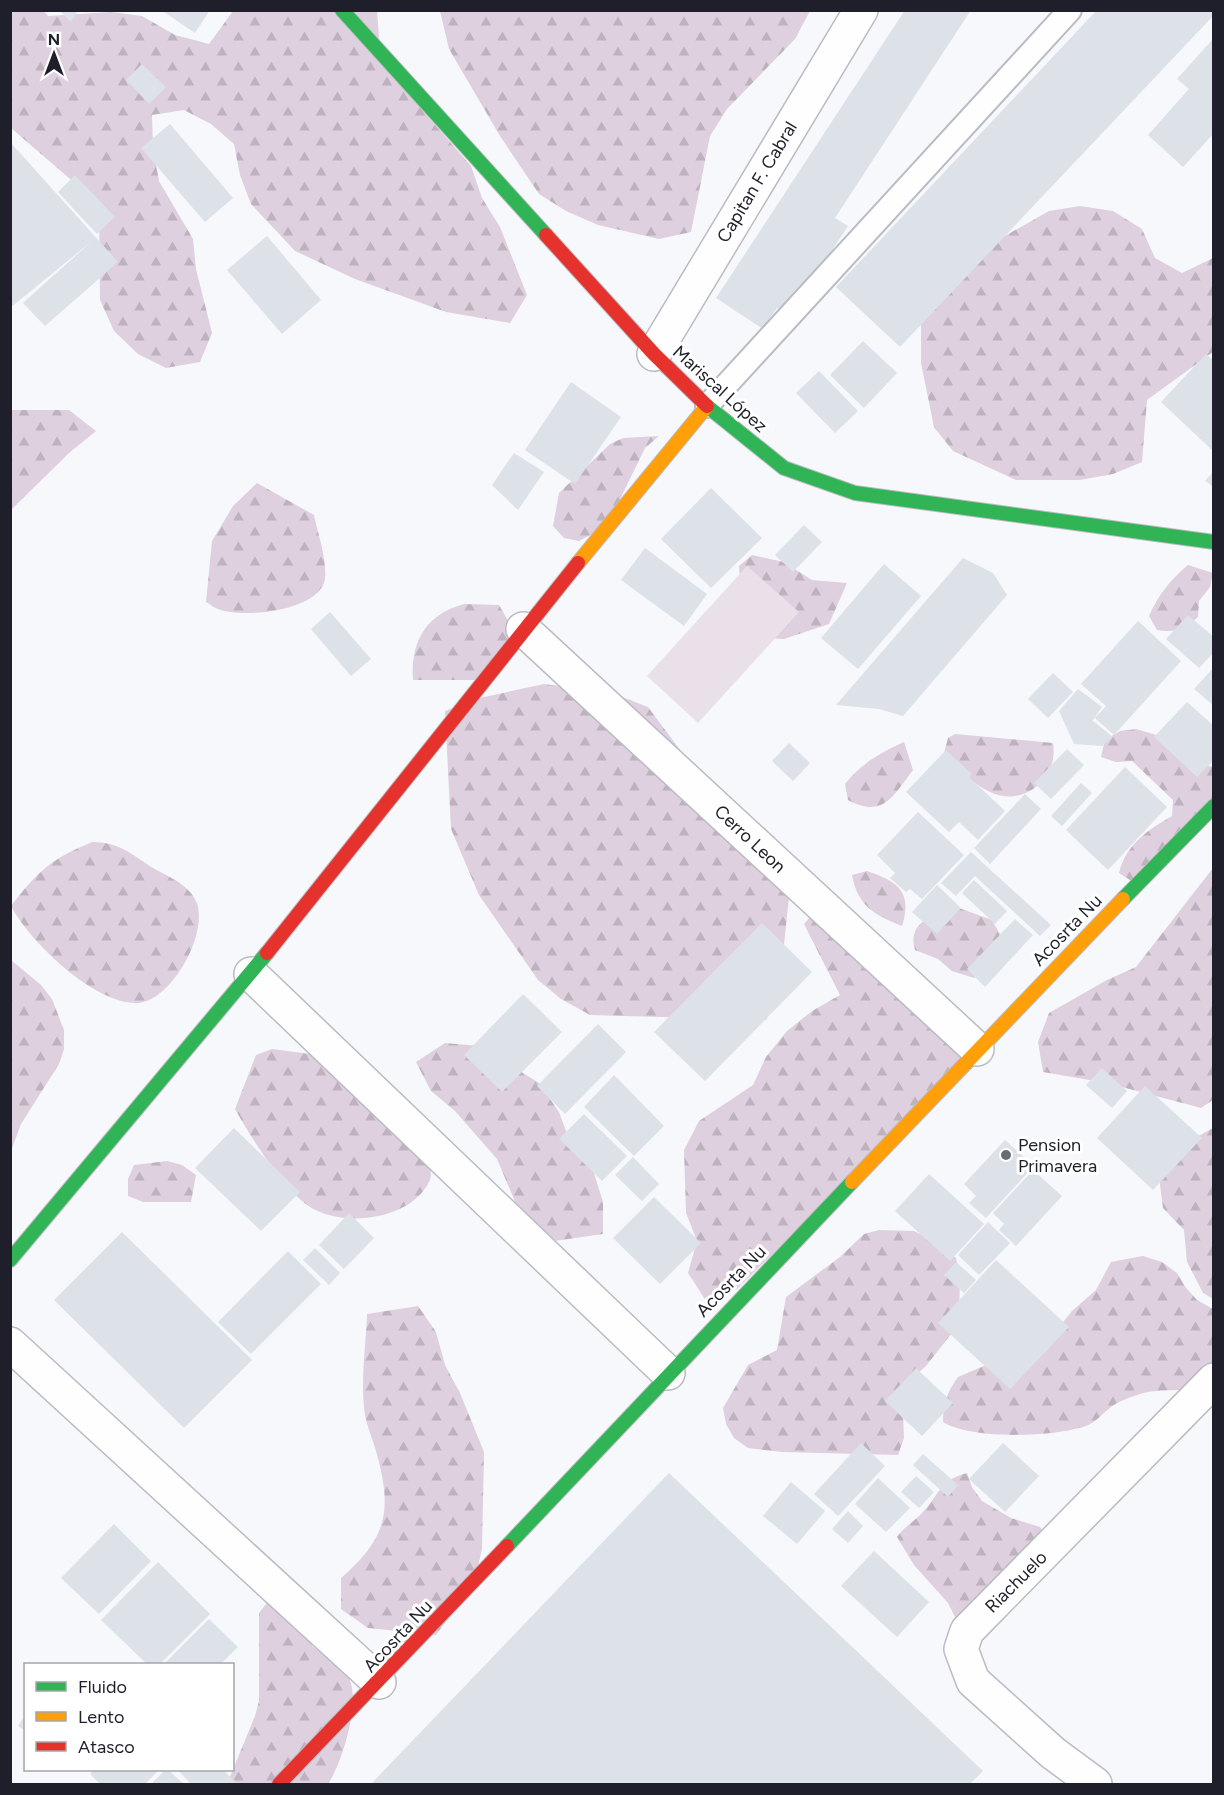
<svg xmlns="http://www.w3.org/2000/svg" width="1224" height="1795" font-family="Figtree,sans-serif">
<style>
.forest{fill:url(#forest-firs)}
.pitch{fill:#e9e0ea}
.building{fill:#dde1e8}
.lines{fill:none;stroke-linecap:round;stroke-linejoin:round}
.lane-casing{stroke:#bbbcc3;stroke-width:26}
.street-casing{stroke:#bbbcc3;stroke-width:36}
.fast-casing{stroke:#bbbcc3;stroke-width:16}
.slow-casing{stroke:#bbbcc3;stroke-width:16}
.jam-casing{stroke:#bbbcc3;stroke-width:16}
.lane{stroke:#fefeff;stroke-width:22}
.street{stroke:#fefeff;stroke-width:33}
.fast{stroke:#30b455;stroke-width:14}
.slow{stroke:#ff9f0a;stroke-width:14}
.jam{stroke:#e5322d;stroke-width:14}
.poi-dot{fill:#6a6b74;stroke:#fff;stroke-width:2}
.labels{text-anchor:middle;dominant-baseline:central;stroke-width:6;stroke-linejoin:round;paint-order:stroke}
.street-label{font-size:18px;fill:#1e1f2a;stroke:#fff}
.poi-label{font-size:18px;fill:#1e1f2a;stroke:#fff;text-anchor:start}
</style>
<defs>
<pattern id="forest-firs" width="22" height="20" patternUnits="userSpaceOnUse" patternTransform="scale(1.5)"><rect width="22" height="20" fill="#ded0de"/><path d="M5 1l3.5 6h-7zM16 11l3.5 6h-7z" fill="#beb2bf"/></pattern>
</defs>
<rect width="100%" height="100%" fill="#f7f8fc"/>
<g class="forest">
<polygon points="10,11 44,11 48,16 111,12 142,16 175,35 209,44 233,11 377,11 381,63 471,166 482,198 500,227 527,295 510,323 446,312 355,279 295,251 251,204 240,175 234,144 211,124 184,110 152,115 153,149 159,181 193,239 196,269 212,333 200,362 166,368 138,354 114,331 100,300 99,204 11,128"/>
<polygon points="440,11 440,10 810,11 795,39 727,109 710,136 691,232 659,239 598,225 566,211 539,194 500,136 449,49"/>
<polygon points="1080,206 1113,211 1142,229 1155,258 1182,273 1213,258 1213,352 1147,400 1142,462 1113,474 1080,480 1016,480 953,451 934,427 921,363 921,324 982,249 1049,211"/>
<polygon points="11,410 69,410 96,431 69,453 11,510"/>
<polygon points="659,436 645,448 607,526 579,541 564,538 553,526 559,493 610,444 623,438"/>
<path d="M257,483l57,32c4,19 13,44 11,64 -5,32 -82,40 -107,30 -4,-1 -8,-5 -12,-7l6,-61 21,-35z"/>
<polygon points="752,555 784,562 812,580 847,583 829,624 784,639 766,638 741,597 739,566"/>
<path d="M1188,565l25,8 -3,14 -11,14 -1,16c-14,12 -23,16 -41,13l-8,-14c9,-21 22,-37 39,-51z"/>
<path d="M464,604l35,1 15,26 -34,49h-67c-3,-38 13,-66 51,-76z"/>
<polygon points="544,684 612,693 648,707 710,790 766,829 784,861 789,897 779,992 766,1020 590,1015 561,999 538,980 479,895 451,829 445,711 475,699"/>
<path d="M1136,729l34,10 26,23 17,5 1,50 -81,65 -14,-9c7,-29 29,-43 53,-57l1,-16 -41,-39 -16,1 -15,-5 4,-17 15,-9z"/>
<path d="M955,734l98,9c6,35 -29,65 -63,49 -18,-8 -32,-25 -46,-39l4,-15z"/>
<path d="M904,742l9,28c-20,26 -30,49 -65,30l-3,-16c17,-21 35,-31 59,-42z"/>
<path d="M92,842c27,0 39,12 61,26 16,9 35,16 43,33 14,30 -24,100 -58,102 -43,2 -109,-62 -127,-97 27,-35 40,-47 81,-64z"/>
<polygon points="1213,868 1213,1100 1201,1108 1107,1083 1043,1072 1038,1042 1049,1013 1107,980 1136,967"/>
<path d="M867,871c30,10 46,21 35,55 -27,-11 -44,-19 -50,-51z"/>
<polygon points="826,899 922,981 966,1063 736,1290 705,1299 688,1273 697,1241 686,1213 684,1150 699,1121 753,1085 766,1057 787,1031 812,1011 840,995 804,924"/>
<path d="M959,908l33,12 8,14c-3,18 -8,35 -26,44l-22,-7 -14,-12 -23,-9c-9,-29 22,-38 44,-42z"/>
<polygon points="11,960 41,985 52,999 64,1030 64,1049 59,1064 21,1124 11,1151"/>
<path d="M333,1042l93,111c2,8 7,18 4,27 -18,41 -90,49 -123,25 -26,-19 -56,-68 -72,-96l21,-54 16,-6 38,5z"/>
<polygon points="445,1043 480,1046 539,1083 559,1112 572,1147 593,1170 603,1202 603,1234 533,1244 497,1159 455,1111 431,1091 416,1062"/>
<polygon points="1213,1128 1213,1299 1203,1293 1187,1262 1184,1230 1163,1208 1159,1177 1173,1150"/>
<polygon points="167,1161 182,1165 196,1175 191,1202 143,1202 128,1196 128,1179 134,1165"/>
<polygon points="879,1230 914,1231 928,1238 956,1258 960,1274 959,1324 926,1366 902,1387 904,1438 898,1455 782,1452 748,1448 734,1438 726,1424 723,1408 748,1365 777,1350 786,1297 840,1257 864,1234"/>
<path d="M1143,1256l19,6 15,11 9,15 11,12 16,9v67c-21,21 -49,10 -73,18 -9,3 -21,7 -29,13 -8,6 -16,16 -25,19 -32,11 -115,14 -143,-4 0,-18 4,-30 15,-45l93,-40 21,-26 24,-21 15,-28z"/>
<path d="M418,1306l18,26 9,33 15,28 24,59 -2,97 -8,35 -38,51 -68,-7 -27,-19v-31c46,-40 52,-67 35,-127 -4,-14 -11,-29 -12,-44 -3,-30 2,-63 3,-93z"/>
<path d="M967,1473l5,14 10,14 29,17 29,9 19,25 -89,74 -15,-9 -7,-14 -34,-38 -17,-28c7,-10 15,-14 23,-22 20,-19 17,-34 47,-42z"/>
<path d="M273,1595l39,19v32c13,10 28,16 36,30 14,23 -6,88 -20,108h-101l28,-68 4,-15v-88z"/>
</g>
<polygon class="pitch" points="747,566 799,612 698,723 647,676"/>
<g class="building">
<polygon points="59,10 78,10 71,22"/>
<polygon points="161,10 210,10 195,33"/>
<polygon points="905,10 971,10 835,218 848,226 789,316 777,308 763,329 716,298"/>
<polygon points="1097,10 1214,10 1214,15 900,347 836,287"/>
<polygon points="1212,40 1214,133 1183,167 1148,135 1189,89 1177,79"/>
<polygon points="142,64 166,87 149,104 126,80"/>
<polygon points="170,124 233,198 205,222 141,148"/>
<polygon points="10,142 118,262 45,326 23,303 92,241 10,308"/>
<polygon points="75,175 115,217 97,234 58,192"/>
<polygon points="267,236 321,300 282,334 227,270"/>
<polygon points="863,341 897,373 864,408 830,375"/>
<polygon points="1206,354 1214,361 1212,450 1161,402"/>
<polygon points="819,371 858,411 835,433 796,393"/>
<polygon points="571,382 621,417 575,484 525,450"/>
<polygon points="514,453 544,472 518,510 492,485"/>
<polygon points="1214,471 1214,487 1205,481"/>
<polygon points="711,488 762,538 711,588 661,539"/>
<polygon points="804,525 822,542 793,572 775,555"/>
<polygon points="645,548 707,594 684,626 621,580"/>
<polygon points="963,558 993,573 1007,595 903,716 879,709 836,705"/>
<polygon points="884,564 921,596 858,669 821,638"/>
<polygon points="330,612 371,659 351,676 311,629"/>
<polygon points="1188,615 1214,637 1214,652 1199,668 1166,639"/>
<polygon points="1138,621 1181,661 1114,735 1095,718 1106,706 1081,684"/>
<polygon points="1214,667 1214,706 1194,689"/>
<polygon points="1053,673 1073,692 1048,718 1028,699"/>
<polygon points="1078,689 1102,707 1091,723 1093,721 1113,737 1102,746 1074,744 1059,711"/>
<polygon points="1187,702 1214,726 1214,760 1197,777 1154,737"/>
<polygon points="789,743 810,763 793,781 772,761"/>
<polygon points="1067,749 1084,765 1051,799 1034,783"/>
<polygon points="946,750 972,774 969,777 1005,811 978,840 959,822 949,832 906,792"/>
<polygon points="1125,767 1167,807 1108,870 1066,830"/>
<polygon points="1081,783 1092,793 1062,826 1051,816"/>
<polygon points="1025,794 1041,809 990,864 974,848"/>
<polygon points="918,812 964,855 922,899 910,889 906,892 890,878 895,873 877,855"/>
<polygon points="971,852 1051,925 1040,936 975,876 956,896 941,883"/>
<polygon points="974,880 1007,911 995,924 962,893"/>
<polygon points="937,885 961,908 937,934 912,912"/>
<polygon points="1015,919 1033,935 985,987 967,969"/>
<polygon points="762,923 812,972 705,1081 654,1032"/>
<polygon points="523,994 562,1032 502,1092 464,1055"/>
<polygon points="598,1024 626,1052 565,1114 537,1086"/>
<polygon points="1102,1068 1127,1091 1112,1108 1086,1085"/>
<polygon points="614,1075 664,1126 634,1156 584,1107"/>
<polygon points="1145,1086 1202,1138 1153,1190 1097,1138"/>
<polygon points="584,1114 627,1156 602,1181 559,1139"/>
<polygon points="234,1128 300,1192 261,1231 195,1168"/>
<polygon points="1005,1140 1034,1166 986,1218 969,1203 976,1196 964,1184"/>
<polygon points="633,1157 659,1184 642,1201 615,1175"/>
<polygon points="1033,1170 1062,1196 1016,1246 999,1230 1004,1224 993,1213"/>
<polygon points="929,1174 984,1224 950,1261 895,1211"/>
<polygon points="654,1197 701,1243 660,1284 613,1238"/>
<polygon points="349,1213 374,1238 344,1269 319,1245"/>
<polygon points="988,1222 1010,1243 979,1275 958,1255"/>
<polygon points="122,1232 252,1360 184,1428 54,1300"/>
<polygon points="315,1248 340,1273 329,1285 303,1260"/>
<polygon points="288,1251 321,1284 251,1354 218,1322"/>
<polygon points="996,1260 1069,1327 1010,1389 938,1323"/>
<polygon points="956,1262 976,1280 964,1293 944,1275"/>
<polygon points="916,1368 953,1403 922,1436 885,1401"/>
<polygon points="861,1443 885,1466 838,1516 814,1494"/>
<polygon points="1003,1443 1039,1476 1005,1512 969,1479"/>
<polygon points="923,1454 958,1485 948,1497 913,1465"/>
<polygon points="669,1473 983,1771 970,1784 371,1784"/>
<polygon points="916,1476 934,1492 919,1508 901,1492"/>
<polygon points="878,1478 910,1508 886,1532 855,1504"/>
<polygon points="791,1482 825,1511 797,1544 763,1516"/>
<polygon points="848,1511 863,1526 848,1543 832,1529"/>
<polygon points="114,1524 151,1561 99,1614 61,1578"/>
<polygon points="874,1551 929,1602 897,1637 841,1586"/>
<polygon points="158,1562 210,1614 160,1664 147,1664 101,1620"/>
<polygon points="209,1619 238,1647 221,1664 164,1664"/>
<polygon points="26,1714 26,1731 18,1726"/>
<polygon points="94,1770 159,1770 145,1784 100,1784 90,1774"/>
<polygon points="165,1770 168,1770 184,1784 151,1784"/>
<polygon points="178,1770 223,1770 238,1784 191,1784"/>
</g>
<g class="lines">
<g class="lane-casing">
<polyline id="lane" points="707,406 1070,10"/>
</g>
<g class="street-casing">
<g id="street">
<polyline points="654,354 861,10"/>
<polyline points="523,629 977,1049"/>
<polyline points="251,974 668,1373"/>
<polyline points="10,1344 379,1682"/>
<polyline points="1095,1784 1053,1753 973,1681 961,1649 967,1631 1214,1380"/>
</g>
</g>
<g class="fast-casing">
<g id="fast">
<polyline points="342,10 546,235"/>
<polyline points="707,406 784,468 855,493 1214,542"/>
<polyline points="1123,899 1214,806"/>
<polyline points="10,1260 267,953"/>
<polyline points="507,1546 852,1182"/>
</g>
</g>
<g class="slow-casing">
<g id="slow">
<polyline points="578,563 707,406"/>
<polyline points="852,1182 1123,899"/>
</g>
</g>
<g class="jam-casing">
<g id="jam">
<polyline points="546,235 654,354 707,406"/>
<polyline points="267,953 578,563"/>
<polyline points="279,1784 507,1546"/>
</g>
</g>
<use href="#lane" class="lane"/>
<use href="#street" class="street"/>
<use href="#fast" class="fast"/>
<use href="#slow" class="slow"/>
<use href="#jam" class="jam"/>
</g>
<circle class="poi-dot" cx="1006" cy="1155" r="6"/>
<g class="labels">
<g class="street-label">
<text transform="translate(757 182) rotate(-59)">Capitan F. Cabral</text>
<text transform="translate(720 389) rotate(42)">Mariscal López</text>
<text transform="translate(750 839) rotate(43)">Cerro Leon</text>
<text transform="translate(1067 930) rotate(-46)">Acosrta Nu</text>
<text transform="translate(731 1281) rotate(-46)">Acosrta Nu</text>
<text transform="translate(1016 1582) rotate(-45)">Riachuelo</text>
<text transform="translate(398 1636) rotate(-47)">Acosrta Nu</text>
</g>
<g class="poi-label">
<text x="1018" y="1145">Pension<tspan x="1018" dy="21">Primavera</tspan></text>
</g>
</g>
<rect width="1224" height="1795" fill="none" stroke="#1e1f2a" stroke-width="24"/>
<rect x="24" y="1663" width="210" height="108" fill="#ffffff" stroke="#a5a5aa" stroke-width="1.5"/>
<rect x="36" y="1682" width="30" height="9" fill="#30b455" stroke="#a5a5aa" stroke-width="1.5"/>
<text x="78" y="1693" font-size="18" fill="#1e1f2a">Fluido</text>
<rect x="36" y="1712" width="30" height="9" fill="#ff9f0a" stroke="#a5a5aa" stroke-width="1.5"/>
<text x="78" y="1723" font-size="18" fill="#1e1f2a">Lento</text>
<rect x="36" y="1742" width="30" height="9" fill="#e5322d" stroke="#a5a5aa" stroke-width="1.5"/>
<text x="78" y="1753" font-size="18" fill="#1e1f2a">Atasco</text>
<g transform="translate(54 54)" stroke="#ffffff" stroke-width="4.5" paint-order="stroke">
<path d="M0-4.5L10 22L0 15L-10 22Z" fill="#1e1f2a"/>
<text y="-9" font-size="16" font-weight="bold" text-anchor="middle" fill="#1e1f2a">N</text>
</g>
</svg>
